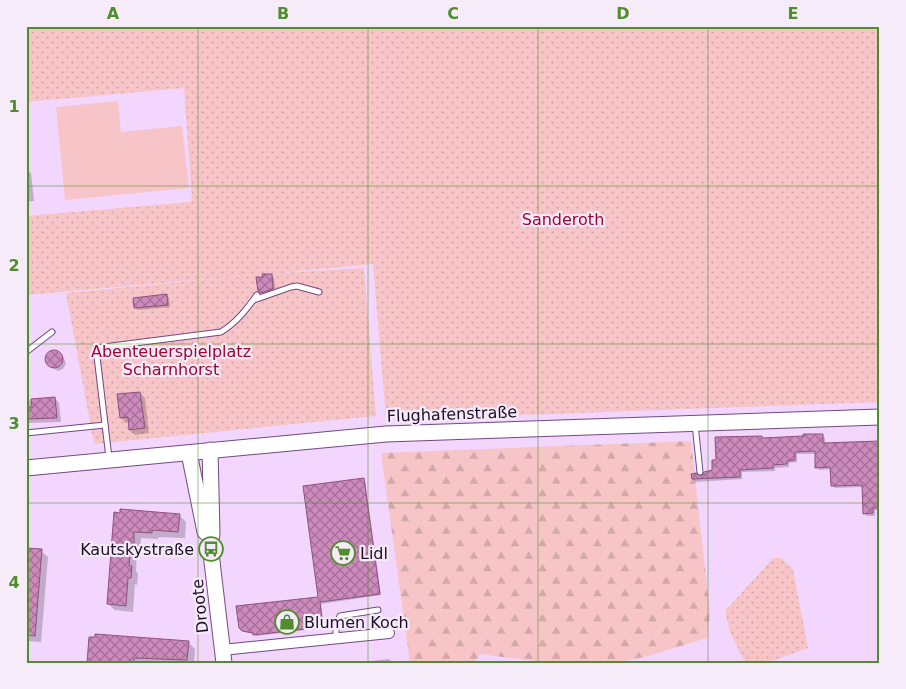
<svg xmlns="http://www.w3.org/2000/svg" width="906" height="689" font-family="'DejaVu Sans',sans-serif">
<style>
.grass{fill:#f7c5c7}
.forest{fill:url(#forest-firs)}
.park{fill:url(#park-dots)}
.shadow{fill:#0003}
.building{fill:url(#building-cross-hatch);stroke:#8f5180}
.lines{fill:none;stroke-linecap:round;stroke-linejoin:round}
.lane-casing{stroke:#734883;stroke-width:7}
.street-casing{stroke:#734883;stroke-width:12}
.secondary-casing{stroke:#734883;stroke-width:17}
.lane{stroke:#fff;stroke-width:5}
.street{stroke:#fff;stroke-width:10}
.secondary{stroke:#fff;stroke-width:15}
.grid{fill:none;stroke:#4f8d2d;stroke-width:1;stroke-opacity:0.55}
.labels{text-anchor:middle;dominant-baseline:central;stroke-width:4.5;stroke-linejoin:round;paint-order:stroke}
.park-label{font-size:16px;fill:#a20532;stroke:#f5ebf9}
.street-label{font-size:16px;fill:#1f0e26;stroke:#f5ebf9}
.poi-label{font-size:16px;fill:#1f0e26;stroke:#f5ebf9;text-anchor:start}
.neatline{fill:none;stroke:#4f8d2d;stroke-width:2}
.grid-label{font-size:16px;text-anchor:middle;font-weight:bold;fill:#4f8d2d}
</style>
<defs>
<pattern id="forest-firs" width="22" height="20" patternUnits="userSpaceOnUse" patternTransform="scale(1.25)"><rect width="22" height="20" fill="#f7c5c7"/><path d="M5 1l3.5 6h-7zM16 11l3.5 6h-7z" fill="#d3a8ab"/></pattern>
<pattern id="park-dots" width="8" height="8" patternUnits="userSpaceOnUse" patternTransform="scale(1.25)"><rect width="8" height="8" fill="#f7c5c7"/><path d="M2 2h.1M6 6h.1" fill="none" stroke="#d3a8ab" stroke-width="1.8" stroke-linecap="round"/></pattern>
<pattern id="building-cross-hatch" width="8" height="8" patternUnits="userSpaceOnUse" patternTransform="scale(1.25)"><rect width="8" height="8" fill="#cd8abc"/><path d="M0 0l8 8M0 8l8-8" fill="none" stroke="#a66f99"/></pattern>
</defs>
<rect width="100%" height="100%" fill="#f3d6fe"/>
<polygon class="grass" points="118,101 121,132 182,126 189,188 65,200 56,107"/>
<path class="forest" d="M691,441l19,172 -3,25c-31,9 -64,22 -97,25 -44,3 -87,-3 -130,-9l-6,9h-64l-29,-210z"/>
<g class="park">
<polygon points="26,26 880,26 880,402 467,417 386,418 373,264 279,273 364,268 376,416 94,444 66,293 264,274 26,295 26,216 191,202 192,200 184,88 26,102"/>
<polygon points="773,558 781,558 793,569 808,648 767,663 745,663 730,632 725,611"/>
</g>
<g class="shadow">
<polygon points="26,170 31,173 34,201 26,202"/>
<polygon points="271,275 274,278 276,292 265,295 259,290 258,278"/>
<polygon points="167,296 169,298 170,307 138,310 135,308"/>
<polygon points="54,352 64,358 66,364 63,369 58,371 48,365 46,359 49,354"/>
<polygon points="140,393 145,398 149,433 135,435 130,430 129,422 126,423 121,418"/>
<polygon points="55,398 59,403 61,422 26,423 26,401"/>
<polygon points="822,435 825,438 825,444 880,442 880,510 875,510 875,516 867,516 864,513 863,487 835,488 832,486 832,469 819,470 817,467 816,454 797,454 797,462 789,463 789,467 775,468 775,471 742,472 742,479 696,482 693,479 701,478 713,471 717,461 762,437 763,439"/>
<polygon points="363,479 365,481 381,595 321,604 324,628 256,636 254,634 245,632 240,627 319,598"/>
<polygon points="115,514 179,515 186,522 185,538 159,537 158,539 141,538 140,551 137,551 136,571 138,574 137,585 135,584 133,612 115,610 108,604"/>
<polygon points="26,549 41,551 48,557 41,642 26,641"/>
<polygon points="188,642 195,649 194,663 116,662"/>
<polygon points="389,659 393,663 354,663"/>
</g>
<g class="building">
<polygon points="262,274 272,274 273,289 261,293 258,291 256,277 263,277"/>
<polygon points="167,294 168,305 134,308 133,298"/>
<circle cx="54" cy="359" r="9"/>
<polygon points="140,392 145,428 129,430 128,417 120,418 117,394"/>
<polygon points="55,397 57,418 26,419 26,407 32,407 31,399"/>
<polygon points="803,434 823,434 823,443 880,441 880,508 873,508 873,513 863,514 862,485 831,486 830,467 815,468 815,451 795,452 795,460 787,461 787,464 773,465 773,468 740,470 740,477 692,479 691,474 696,473 701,476 704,472 712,470 712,460 716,460 715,437 762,436 762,438 803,436"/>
<polygon points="364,478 380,594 320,602 323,627 253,635 253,633 242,631 239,628 236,606 318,597 303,486"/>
<polygon points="120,509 180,514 178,532 152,530 152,533 134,532 134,545 131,545 129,566 132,566 131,578 128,578 126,606 107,604 114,512 120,513"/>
<polygon points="26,548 42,549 35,636 26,635"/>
<polygon points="95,634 189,641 187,660 134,658 134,663 87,663 89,637 95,637"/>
</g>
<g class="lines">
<g class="lane-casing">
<g id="lane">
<polyline points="254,300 291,287 297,286 319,292"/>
<polyline points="26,352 52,332"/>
<polyline points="695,424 700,472"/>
<polyline points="26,433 105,425"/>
<path d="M109,458l-13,-110 125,-16c16,-10 25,-22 36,-37"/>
<polyline points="336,638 336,626 340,616 378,610"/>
</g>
</g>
<g class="street-casing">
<polyline id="street" points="222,650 389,633"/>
</g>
<g class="secondary-casing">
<g id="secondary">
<polyline points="210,450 212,534 210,545 224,663"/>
<polyline points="189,453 205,532"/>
<polyline points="26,468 386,434 880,417"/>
</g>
</g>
<use href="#lane" class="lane"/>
<use href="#street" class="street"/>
<use href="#secondary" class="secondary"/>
</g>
<path class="grid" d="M198,26v637M368,26v637M538,26v637M708,26v637M26,186h854M26,344h854M26,503h854"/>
<defs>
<g id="bus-ring" transform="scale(1.25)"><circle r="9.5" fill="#f5ebf9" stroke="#4f8d2d" stroke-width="1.5"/><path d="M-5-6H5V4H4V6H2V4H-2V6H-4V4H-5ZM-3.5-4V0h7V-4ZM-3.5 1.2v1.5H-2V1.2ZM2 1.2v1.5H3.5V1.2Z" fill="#4f8d2d"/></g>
<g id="supermarket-ring" transform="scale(1.25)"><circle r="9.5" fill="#f5ebf9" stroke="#4f8d2d" stroke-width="1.5"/><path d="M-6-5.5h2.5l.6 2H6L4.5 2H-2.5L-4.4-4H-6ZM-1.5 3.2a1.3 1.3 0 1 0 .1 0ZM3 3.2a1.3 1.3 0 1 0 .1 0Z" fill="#4f8d2d"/></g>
<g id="shop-ring" transform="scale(1.25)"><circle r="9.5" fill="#f5ebf9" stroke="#4f8d2d" stroke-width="1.5"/><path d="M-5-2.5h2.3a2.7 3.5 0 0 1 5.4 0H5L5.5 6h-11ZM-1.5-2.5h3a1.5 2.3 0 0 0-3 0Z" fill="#4f8d2d"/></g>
</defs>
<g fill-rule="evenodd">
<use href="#bus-ring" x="211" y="549"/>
<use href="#supermarket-ring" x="343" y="553"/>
<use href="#shop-ring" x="287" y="622"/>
</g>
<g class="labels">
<g class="park-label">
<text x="563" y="219">Sanderoth</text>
<text x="171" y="351">Abenteuerspielplatz<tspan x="171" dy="18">Scharnhorst</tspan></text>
</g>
<g class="street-label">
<text transform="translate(452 414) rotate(-2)">Flughafenstraße</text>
<text transform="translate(200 606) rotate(-96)">Droote</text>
</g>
<g class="poi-label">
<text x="194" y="549" text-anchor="end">Kautskystraße</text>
<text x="360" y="553">Lidl</text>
<text x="304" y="622">Blumen Koch</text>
</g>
</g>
<rect width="906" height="689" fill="none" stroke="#f5ebf9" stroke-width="55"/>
<rect x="28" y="28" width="850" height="634" class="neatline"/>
<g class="grid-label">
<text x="113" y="19">A</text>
<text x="283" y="19">B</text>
<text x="453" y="19">C</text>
<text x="623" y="19">D</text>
<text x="793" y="19">E</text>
<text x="14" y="112">1</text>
<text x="14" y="271">2</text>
<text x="14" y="429">3</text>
<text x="14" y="588">4</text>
</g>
</svg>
